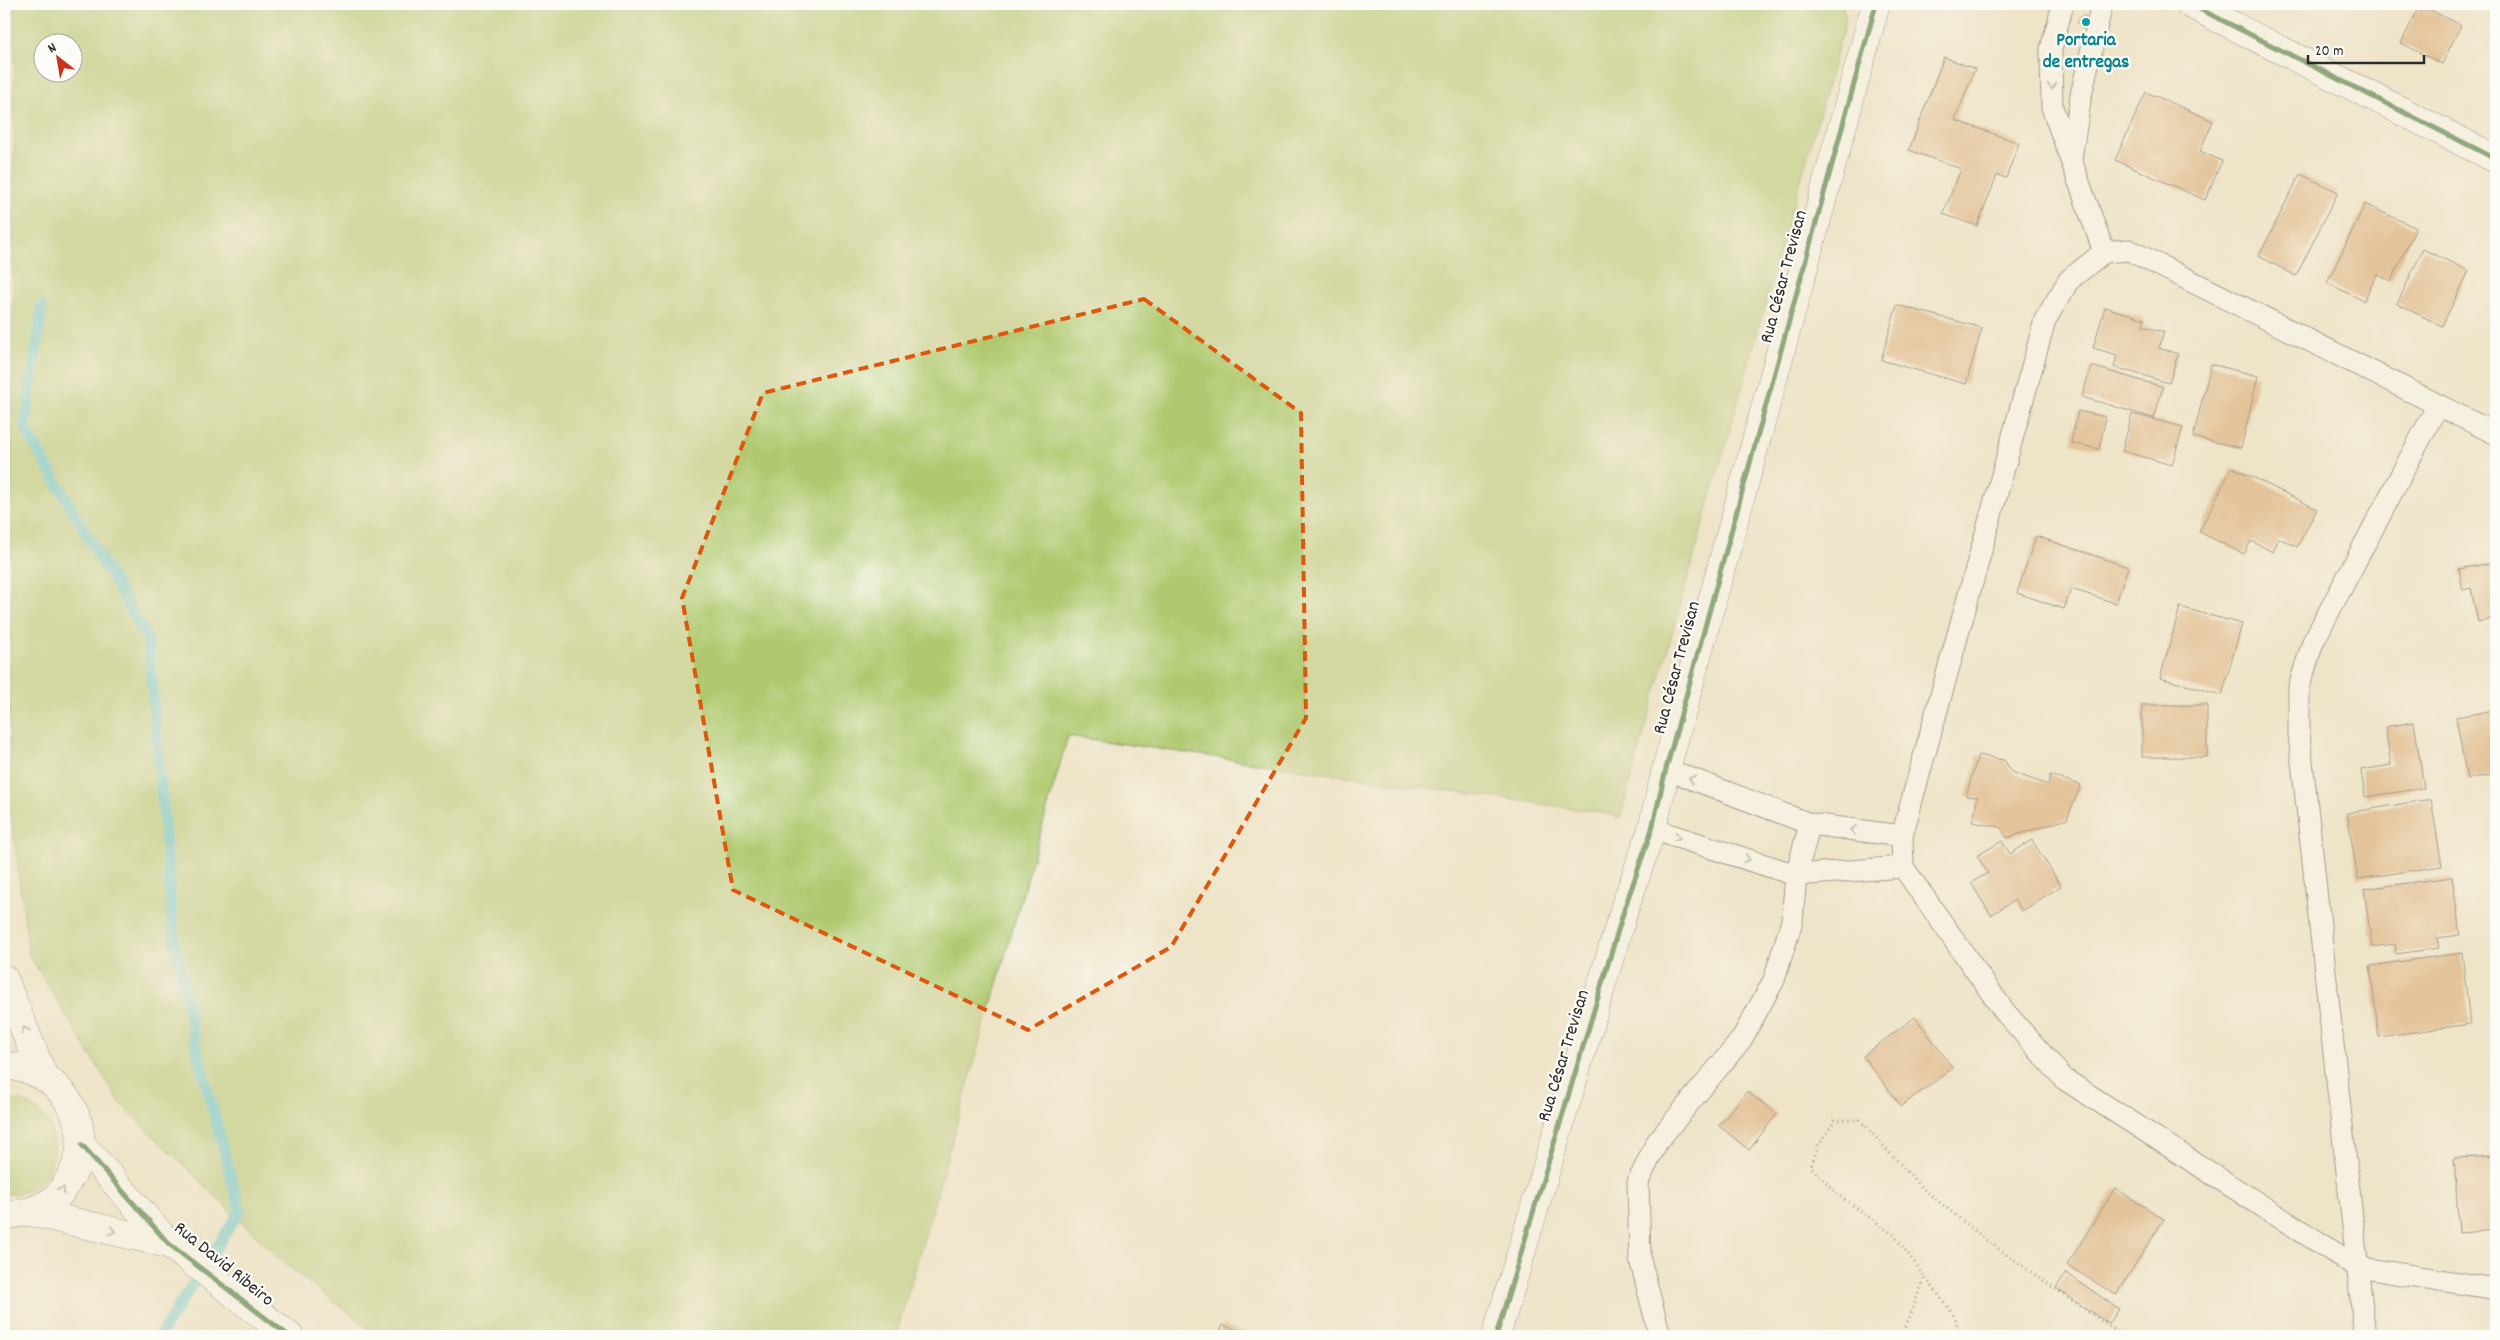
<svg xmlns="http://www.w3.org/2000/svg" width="2500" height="1340" font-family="Dekko,sans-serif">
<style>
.green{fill:#b0c96f;stroke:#6e7a4d;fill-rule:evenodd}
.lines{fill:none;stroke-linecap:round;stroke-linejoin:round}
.stream{stroke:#59c5d1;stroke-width:11}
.building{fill:#d69d62}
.service-casing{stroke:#484743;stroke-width:23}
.minor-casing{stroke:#484743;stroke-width:29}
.path{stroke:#484743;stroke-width:3;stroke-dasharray:1 4;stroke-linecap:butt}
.service{stroke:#fff;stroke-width:21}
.minor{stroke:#fff;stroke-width:28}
.cycleway-casing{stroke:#fdfcf7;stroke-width:8}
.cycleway{stroke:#1b5e20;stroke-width:5}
.oneway{stroke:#a0a0a0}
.marked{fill:none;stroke:#df570e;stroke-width:4;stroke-dasharray:10 6;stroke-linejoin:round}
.culture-dot{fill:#0f9aa8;stroke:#fdfcf7;stroke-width:2}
.labels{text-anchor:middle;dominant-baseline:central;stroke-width:4.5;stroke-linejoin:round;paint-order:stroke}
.culture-label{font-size:19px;font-weight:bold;fill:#0d838f;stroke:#fdfcf7}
.street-label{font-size:19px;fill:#2b2b2b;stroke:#fdfcf7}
</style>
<rect width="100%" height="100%" fill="#fdfcf7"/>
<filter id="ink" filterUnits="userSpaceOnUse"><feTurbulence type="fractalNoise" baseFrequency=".02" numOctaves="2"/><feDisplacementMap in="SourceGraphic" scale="10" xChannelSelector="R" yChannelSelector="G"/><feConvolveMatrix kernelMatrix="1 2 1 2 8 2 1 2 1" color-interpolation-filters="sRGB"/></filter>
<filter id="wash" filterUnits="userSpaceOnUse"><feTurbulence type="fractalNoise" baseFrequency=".0096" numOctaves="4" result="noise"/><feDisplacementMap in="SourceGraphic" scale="20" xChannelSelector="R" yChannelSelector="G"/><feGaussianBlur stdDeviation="1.12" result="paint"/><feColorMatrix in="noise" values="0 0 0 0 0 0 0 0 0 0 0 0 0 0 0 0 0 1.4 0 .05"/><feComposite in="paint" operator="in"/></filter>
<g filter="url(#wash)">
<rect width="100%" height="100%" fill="#eee4c8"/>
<g class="green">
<path d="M15,4h1827l4,16 -226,798 -16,-5 -536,-77 -172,600h-518l-99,-77 -159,-156 -91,-148 -20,-155zM42,42h30v30h-30z"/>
<path d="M4,1098c75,7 59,102 0,96z"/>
</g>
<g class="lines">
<polyline class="stream" points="42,306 25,428 148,640 174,938 195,1043 240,1211 159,1336"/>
</g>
<g id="blocks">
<g class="building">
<polygon points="2420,5 2461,25 2442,64 2401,43"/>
<polygon points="2082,15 2094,21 2091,29 2078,22"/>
<polygon points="1944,57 1975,69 1955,120 2019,143 2006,178 1997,175 1977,226 1943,214 1961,169 1909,150"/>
<polygon points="2146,92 2213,121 2200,151 2222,161 2205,200 2115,160"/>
<polygon points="2300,174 2338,192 2296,276 2259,256"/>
<polygon points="2365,204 2416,228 2391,281 2377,274 2364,301 2327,283"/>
<polygon points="2423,249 2469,271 2442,326 2397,304"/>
<polygon points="1897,305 1982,328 1966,384 1881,360"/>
<polygon points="2105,307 2145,319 2143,326 2164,332 2159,348 2178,354 2169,383 2114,367 2117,355 2093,348"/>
<polygon points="2211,364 2258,376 2241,448 2193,437"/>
<polygon points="2091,366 2163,387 2154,418 2082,397"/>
<polygon points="2078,411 2106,417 2099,449 2071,443"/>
<polygon points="2132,414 2183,427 2172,465 2122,451"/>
<polygon points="2232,467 2317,509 2297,547 2279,538 2273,552 2251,541 2244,554 2199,532"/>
<polygon points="2036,536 2128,567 2116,603 2071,589 2064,609 2017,593"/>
<polygon points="2496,562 2496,618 2478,622 2471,588 2463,590 2459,569"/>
<polygon points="2180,607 2242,624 2222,695 2160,678"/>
<rect x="2142" y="705" width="65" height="52"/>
<polygon points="2496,710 2496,774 2467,779 2456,717"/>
<polygon points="2414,722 2424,788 2365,797 2361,770 2391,765 2385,727"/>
<polygon points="1978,755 2004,760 2012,772 2048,785 2050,775 2081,785 2067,819 2007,838 2000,827 1972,822 1978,797 1966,796"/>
<polygon points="2431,799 2442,866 2358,879 2347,813"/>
<polygon points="2032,840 2061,886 2022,911 2015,900 1991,915 1971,883 1988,873 1977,856 2002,841 2010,854"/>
<polygon points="2452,877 2460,935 2437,938 2439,948 2396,954 2395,944 2372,947 2364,889"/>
<polygon points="2462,953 2470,1024 2379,1037 2370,966"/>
<polygon points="1915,1017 1953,1068 1901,1106 1863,1056"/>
<polygon points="1747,1091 1777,1114 1749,1150 1719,1126"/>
<polygon points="2496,1156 2496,1230 2459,1233 2454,1158"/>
<polygon points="2115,1188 2164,1219 2116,1295 2067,1265"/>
<polygon points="2066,1273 2119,1309 2109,1324 2056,1288"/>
<polygon points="1223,1325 1251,1336 1218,1336"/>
</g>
</g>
</g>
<g filter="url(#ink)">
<use href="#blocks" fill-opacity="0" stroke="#484743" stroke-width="1"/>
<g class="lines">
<g class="service-casing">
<g id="service">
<polyline points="2063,4 2051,49 2052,107 2104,252"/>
<polyline points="2071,158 2081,95 2102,4"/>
<polyline points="2496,434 2129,250 2104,252 2069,280 2045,320 1902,836 1903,867 2004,1011 2064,1079 2357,1267 2496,1289"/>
<polyline points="1666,769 1810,824 1902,836"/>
<polyline points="1652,829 1796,875 1903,867"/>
<polyline points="1660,1336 1640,1259 1638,1182 1657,1142 1741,1040 1774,980 1792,921 1796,875 1810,824"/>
<polyline points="2365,1336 2299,734 2299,687 2313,642 2438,405"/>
</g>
</g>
<g class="minor-casing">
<g id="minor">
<polyline points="2190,4 2496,159"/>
<polyline points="4,979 43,1075"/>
<path d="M4,1066c58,-1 98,66 64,115 -3,5 -7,12 -11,16 -16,13 -34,16 -53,19"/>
<polyline points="82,1145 169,1244 289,1336"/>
<polyline points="31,1212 169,1244"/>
<polyline points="1496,1336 1625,907 1652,829 1666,769 1876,4"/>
</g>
</g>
<g class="path">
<polyline points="1902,1336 1925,1277"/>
<polyline points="1963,1336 1960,1336 1955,1317 1894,1235 1837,1194 1811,1167 1818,1146 1835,1120 1860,1120 1922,1188 1990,1243 2123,1336"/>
</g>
<use href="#service" class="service"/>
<use href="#minor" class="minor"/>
<g class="cycleway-casing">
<g id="cycleway">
<polyline points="2190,4 2496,159"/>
<polyline points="82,1145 169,1244 289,1336"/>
<polyline points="1496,1336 1625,907 1652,829 1666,769 1876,4"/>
</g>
</g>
<use href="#cycleway" class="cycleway"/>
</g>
<defs><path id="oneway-chevron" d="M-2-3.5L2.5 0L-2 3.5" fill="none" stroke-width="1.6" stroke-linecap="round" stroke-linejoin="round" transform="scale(1.25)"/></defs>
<g class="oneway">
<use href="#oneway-chevron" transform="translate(2052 86) rotate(89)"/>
<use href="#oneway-chevron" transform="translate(1692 779) rotate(-159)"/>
<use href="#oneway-chevron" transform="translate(1853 830) rotate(-172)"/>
<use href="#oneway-chevron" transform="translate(1677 837) rotate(18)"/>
<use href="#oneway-chevron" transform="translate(1747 859) rotate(18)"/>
<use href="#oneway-chevron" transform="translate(25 1030) rotate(-112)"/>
<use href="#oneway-chevron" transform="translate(62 1190) rotate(-54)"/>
<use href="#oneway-chevron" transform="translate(112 1231) rotate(13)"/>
</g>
</g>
<path d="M0 0H2500V1340H0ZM1144,299l157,114 5,305 -135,229 -143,83 -295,-140 -51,-292 81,-205z" fill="#eee4c8" fill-opacity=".55" fill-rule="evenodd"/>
<path class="marked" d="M1144,299l157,114 5,305 -135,229 -143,83 -295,-140 -51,-292 81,-205z"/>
<circle class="culture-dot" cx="2086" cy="22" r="5"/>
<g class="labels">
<g class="culture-label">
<text x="2086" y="41">Portaria<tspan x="2086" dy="22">de entregas</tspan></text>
</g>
<g class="street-label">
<text transform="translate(1785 277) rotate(-75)">Rua César Trevisan</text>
<text transform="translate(1678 668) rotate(-75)">Rua César Trevisan</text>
<text transform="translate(1565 1056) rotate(-73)">Rua César Trevisan</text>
<text transform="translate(223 1265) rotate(39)">Rua David Ribeiro</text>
</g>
</g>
<rect width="2500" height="1340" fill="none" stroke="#fdfcf7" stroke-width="20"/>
<g transform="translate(58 58) rotate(329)"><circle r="24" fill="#fdfcf7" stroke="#a9a8a5"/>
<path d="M0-4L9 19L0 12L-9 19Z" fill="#c8321e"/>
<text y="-8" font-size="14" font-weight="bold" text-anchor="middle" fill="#2b2b2b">N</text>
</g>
<path d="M2308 55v8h116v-8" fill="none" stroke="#2b2b2b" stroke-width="2.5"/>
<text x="2315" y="55" font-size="15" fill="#2b2b2b" stroke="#fdfcf7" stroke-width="4" paint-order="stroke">20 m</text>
</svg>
